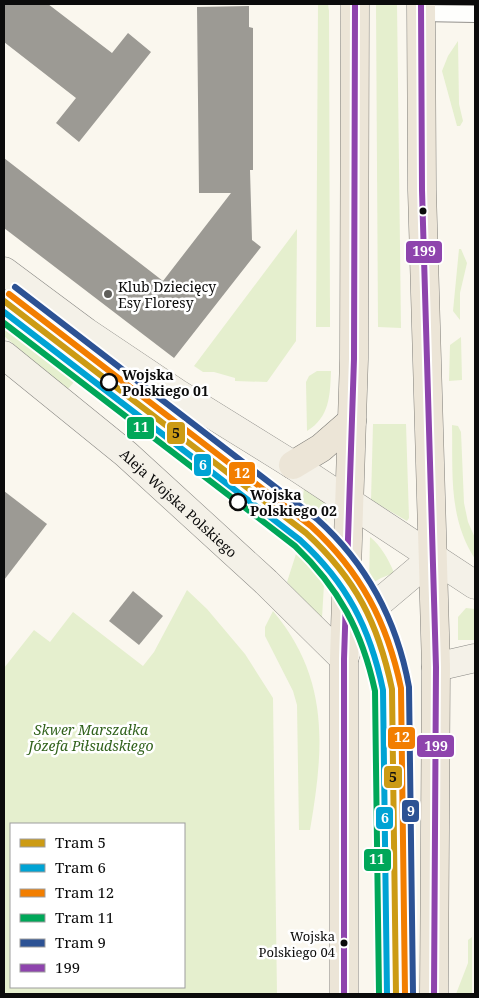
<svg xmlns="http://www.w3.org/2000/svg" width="479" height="998" font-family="'Noto Serif',serif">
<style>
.green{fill:#e5efce;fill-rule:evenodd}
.building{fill:#9c9a94}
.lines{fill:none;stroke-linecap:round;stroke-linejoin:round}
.lane-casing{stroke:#93918d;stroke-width:18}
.secondary-casing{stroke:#898884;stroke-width:29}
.primary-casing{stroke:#807f7a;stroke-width:29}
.lane{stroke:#fefefc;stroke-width:16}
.secondary{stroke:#f4f1e8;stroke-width:28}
.primary{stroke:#ece5d7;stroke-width:28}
.bus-1-casing{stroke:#fff;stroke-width:10}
.bus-1{stroke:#8e44ad;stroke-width:6}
.tram-1-casing{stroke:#fff;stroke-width:10}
.tram-2-casing{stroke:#fff;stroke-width:10}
.tram-3-casing{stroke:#fff;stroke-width:10}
.tram-4-casing{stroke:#fff;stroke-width:10}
.tram-5-casing{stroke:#fff;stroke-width:10}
.tram-1{stroke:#cc9b14;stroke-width:6}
.tram-2{stroke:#00a3d4;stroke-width:6}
.tram-3{stroke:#f27e00;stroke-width:6}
.tram-4{stroke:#00a759;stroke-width:6}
.tram-5{stroke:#2c5294;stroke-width:6}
.bus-dot{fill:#0b0b0b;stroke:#fff;stroke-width:2}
.poi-dot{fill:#5f5e5a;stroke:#fff;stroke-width:2}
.stop-dot{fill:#fff;stroke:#0b0b0b;stroke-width:2.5}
.labels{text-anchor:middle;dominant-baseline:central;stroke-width:5;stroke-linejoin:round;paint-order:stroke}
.bus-label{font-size:13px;fill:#0b0b0b;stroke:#fff;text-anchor:end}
.poi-label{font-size:14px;fill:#0b0b0b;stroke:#fff;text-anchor:start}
.stop-label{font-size:14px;font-weight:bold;fill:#0b0b0b;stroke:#fff;text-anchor:start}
.street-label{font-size:14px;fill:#0b0b0b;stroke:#fff}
.park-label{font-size:14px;font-style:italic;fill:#31621c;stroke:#fff}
.line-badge{stroke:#fff;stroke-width:2}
.badge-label{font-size:14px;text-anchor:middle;font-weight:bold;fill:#fff}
.pale-badge-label{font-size:14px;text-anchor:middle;font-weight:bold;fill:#111}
</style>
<rect width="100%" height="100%" fill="#faf7ee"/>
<g class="green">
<polygon points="318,4 328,4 329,11 330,327 316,327"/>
<polygon points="376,4 397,4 401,328 378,327"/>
<polygon points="458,41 459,104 463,121 460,126 457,126 442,71 448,56"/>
<polygon points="297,229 296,341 267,382 235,381 235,378 214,372 203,372 194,366"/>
<polygon points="459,249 461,249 467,263 460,293 460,320 453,311"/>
<polygon points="4,329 74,382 67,390 4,336"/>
<polygon points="461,337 462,380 449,381 450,345"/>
<path d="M317,371h14c-1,24 -1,46 -24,60l-1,-49 3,-6z"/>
<polygon points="373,424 406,424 409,518 407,521 371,500"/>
<path d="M452,425l6,1 3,6 3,71 4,19 7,16v21c-27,-42 -22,-86 -23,-134z"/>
<polygon points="304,488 327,502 326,542 301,519"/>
<path d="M370,537c11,9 19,23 24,36l-13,5 -12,7z"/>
<path d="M296,554l17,15 11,15 -2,34c-12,-9 -24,-24 -35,-36z"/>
<path d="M187,590l20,19 38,45 28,44 4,296h-273v-326l30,-38 16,12 23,-30 70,54 11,-14zM11,824h173v163h-173z"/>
<polygon points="466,608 475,609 475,640 458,640 458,617"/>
<path d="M273,611c57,68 51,137 37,219h-11l-2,-125 -4,-14 -28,-55v-9z"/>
<polygon points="472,937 472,994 456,994 468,963 468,940"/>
</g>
<g class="building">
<polygon points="4,4 48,4 112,53 128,33 151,52 79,142 56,123 76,98 4,42"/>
<polygon points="249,6 249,27 253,28 253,170 250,170 252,240 261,247 174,358 4,228 4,158 163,281 231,193 199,193 197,7"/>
<polygon points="4,491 47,524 4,580"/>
<polygon points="133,591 163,616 139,645 109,621"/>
</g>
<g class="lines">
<g class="lane-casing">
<polyline id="lane" points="421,13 475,14"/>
</g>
<g class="secondary-casing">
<g id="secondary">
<polyline points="4,271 86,332 177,393 293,465 475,585"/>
<path id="s1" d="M4,355l122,99 140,128 78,77 11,-31 14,-17 64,-54"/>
<polyline points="436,667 475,658"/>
</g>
</g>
<g class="primary-casing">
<g id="primary">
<polyline points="421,4 422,190 436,667 434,994"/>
<polyline points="293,465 321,448 352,421"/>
<polyline points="344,994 344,659 354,359 355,4"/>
</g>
</g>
<use href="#lane" class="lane"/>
<use href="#secondary" class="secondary"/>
<use href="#primary" class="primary"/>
<g class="bus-1-casing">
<g id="bus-1">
<polyline points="421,4 422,190 436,667 434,994"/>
<polyline points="344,994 344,659 354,359 355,4"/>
</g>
</g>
<use href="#bus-1" class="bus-1"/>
<g class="tram-1-casing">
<path id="tram-1" d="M4,301l302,232c50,46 72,90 86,156l4,305"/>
</g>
<g class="tram-2-casing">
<path id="tram-2" d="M4,312l296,228c47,43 70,88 83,150l4,304"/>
</g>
<g class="tram-3-casing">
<path id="tram-3" d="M9,294l302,232c50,46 76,96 90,162l4,306"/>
</g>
<g class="tram-4-casing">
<path id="tram-4" d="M4,323l291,223c44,42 67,85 80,145l4,303"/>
</g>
<g class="tram-5-casing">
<path id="tram-5" d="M15,287l302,232c50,45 80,102 92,168l4,307"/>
</g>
<use href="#tram-1" class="tram-1"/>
<use href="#tram-2" class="tram-2"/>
<use href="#tram-3" class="tram-3"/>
<use href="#tram-4" class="tram-4"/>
<use href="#tram-5" class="tram-5"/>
</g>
<g class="bus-dot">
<circle cx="423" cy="211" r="4.5"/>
<circle cx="344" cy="943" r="4.5"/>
</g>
<circle class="poi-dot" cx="108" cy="294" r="5"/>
<g class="stop-dot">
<circle cx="109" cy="382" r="8"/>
<circle cx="238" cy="502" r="8"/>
</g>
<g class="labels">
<g class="bus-label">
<text x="335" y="936">Wojska<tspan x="335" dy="16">Polskiego 04</tspan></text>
</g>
<g class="poi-label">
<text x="118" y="286">Klub Dziecięcy<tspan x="118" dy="16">Esy Floresy</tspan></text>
</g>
<g class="stop-label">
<text x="122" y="374">Wojska<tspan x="122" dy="16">Polskiego 01</tspan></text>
<text x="250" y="494">Wojska<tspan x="250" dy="16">Polskiego 02</tspan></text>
</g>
<g class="street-label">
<text stroke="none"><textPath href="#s1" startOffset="229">Aleja Wojska Polskiego</textPath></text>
</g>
<g class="park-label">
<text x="91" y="729">Skwer Marszałka<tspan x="91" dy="16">Józefa Piłsudskiego</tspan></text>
</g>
</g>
<g class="line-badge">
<rect x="405" y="240" width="38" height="24" rx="5" fill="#8e44ad"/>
<rect x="126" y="416" width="29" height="24" rx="5" fill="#00a759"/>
<rect x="166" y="421" width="20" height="24" rx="5" fill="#cc9b14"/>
<rect x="193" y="453" width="19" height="24" rx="5" fill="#00a3d4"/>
<rect x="228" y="461" width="28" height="24" rx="5" fill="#f27e00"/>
<rect x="387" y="726" width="29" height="24" rx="5" fill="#f27e00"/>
<rect x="416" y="734" width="39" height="24" rx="5" fill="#8e44ad"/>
<rect x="383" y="765" width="20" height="24" rx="5" fill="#cc9b14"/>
<rect x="401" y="799" width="19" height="24" rx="5" fill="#2c5294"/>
<rect x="375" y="806" width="19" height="24" rx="5" fill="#00a3d4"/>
<rect x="363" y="848" width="29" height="24" rx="5" fill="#00a759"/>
</g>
<g class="badge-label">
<text x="424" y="256">199</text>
<text x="141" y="432">11</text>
<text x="203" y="470">6</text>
<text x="242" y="478">12</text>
<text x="402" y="742">12</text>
<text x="436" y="751">199</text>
<text x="411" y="816">9</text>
<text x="385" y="823">6</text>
<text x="377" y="864">11</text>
</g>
<g class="pale-badge-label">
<text x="176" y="438">5</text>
<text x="393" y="782">5</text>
</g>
<rect width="479" height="998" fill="none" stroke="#0b0b0b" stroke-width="10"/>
<rect x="10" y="823" width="175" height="165" fill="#ffffff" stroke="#9d9d9d"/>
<rect x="20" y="839" width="25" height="8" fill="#cc9b14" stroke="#9d9d9d"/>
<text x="55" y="848" font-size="15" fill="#0b0b0b">Tram 5</text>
<rect x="20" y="864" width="25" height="8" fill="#00a3d4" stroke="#9d9d9d"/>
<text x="55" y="873" font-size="15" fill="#0b0b0b">Tram 6</text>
<rect x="20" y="889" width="25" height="8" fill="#f27e00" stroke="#9d9d9d"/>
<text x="55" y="898" font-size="15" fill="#0b0b0b">Tram 12</text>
<rect x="20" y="914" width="25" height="8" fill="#00a759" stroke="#9d9d9d"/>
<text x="55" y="923" font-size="15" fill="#0b0b0b">Tram 11</text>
<rect x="20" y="939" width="25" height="8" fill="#2c5294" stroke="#9d9d9d"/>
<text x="55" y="948" font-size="15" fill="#0b0b0b">Tram 9</text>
<rect x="20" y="964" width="25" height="8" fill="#8e44ad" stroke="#9d9d9d"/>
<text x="55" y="973" font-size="15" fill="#0b0b0b">199</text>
</svg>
